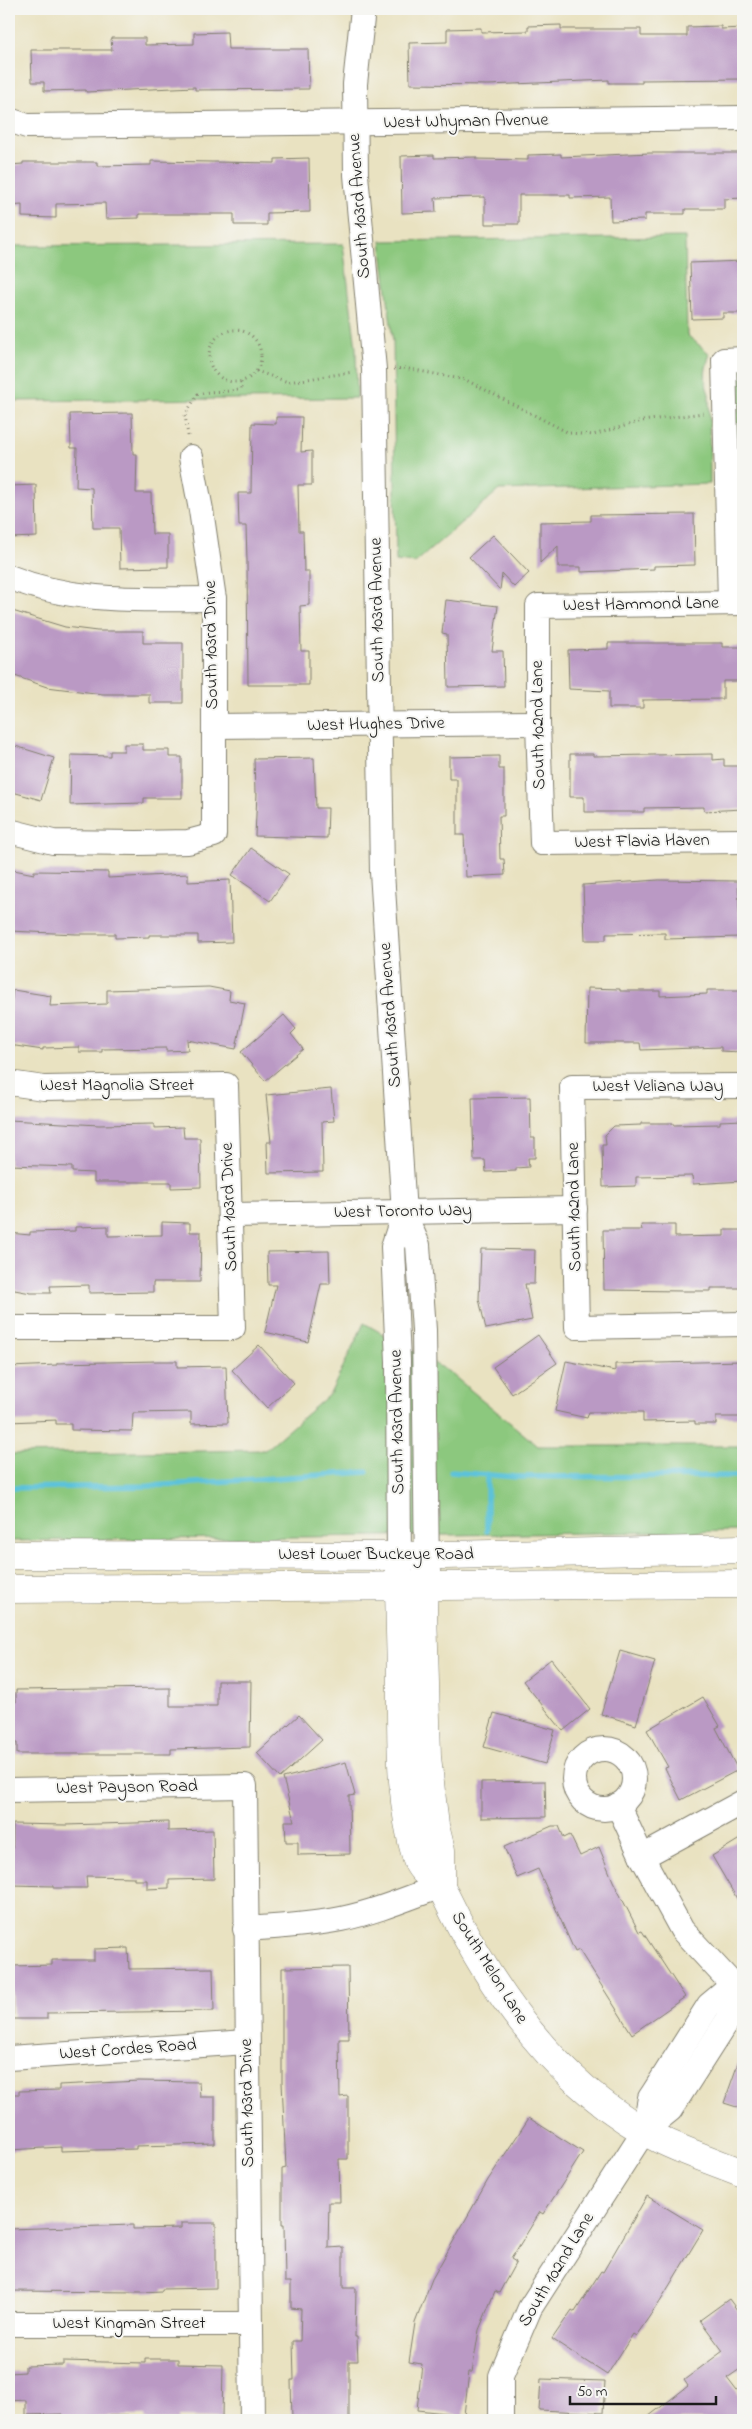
<svg xmlns="http://www.w3.org/2000/svg" width="752" height="2429" font-family="'Indie Flower',sans-serif">
<style>
.green{fill:#8cc87e;stroke:#54724d}
.lines{fill:none;stroke-linecap:round;stroke-linejoin:round}
.stream{stroke:#5cc2da;stroke-width:5.5}
.building{fill:#ba99c4}
.street-casing{stroke:#827f6e;stroke-width:26}
.secondary-casing{stroke:#827f6e;stroke-width:29}
.path{stroke:#827f6e;stroke-width:3;stroke-dasharray:1 4;stroke-linecap:butt}
.street{stroke:#fff;stroke-width:24}
.secondary{stroke:#fff;stroke-width:28}
.labels{text-anchor:middle;dominant-baseline:central;stroke-width:4;stroke-linejoin:round;paint-order:stroke}
.street-label{font-size:18px;fill:#1c1c1c;stroke:#f6f6f2}
</style>
<rect width="100%" height="100%" fill="#f6f6f2"/>
<filter id="ink" filterUnits="userSpaceOnUse"><feTurbulence type="fractalNoise" baseFrequency=".02" numOctaves="2"/><feDisplacementMap in="SourceGraphic" scale="10" xChannelSelector="R" yChannelSelector="G"/><feConvolveMatrix kernelMatrix="1 2 1 2 8 2 1 2 1" color-interpolation-filters="sRGB"/></filter>
<filter id="wash" filterUnits="userSpaceOnUse"><feTurbulence type="fractalNoise" baseFrequency=".0096" numOctaves="4" result="noise"/><feDisplacementMap in="SourceGraphic" scale="20" xChannelSelector="R" yChannelSelector="G"/><feGaussianBlur stdDeviation="1.12" result="paint"/><feColorMatrix in="noise" values="0 0 0 0 0 0 0 0 0 0 0 0 0 0 0 0 0 1.4 0 .05"/><feComposite in="paint" operator="in"/></filter>
<g filter="url(#wash)">
<rect width="100%" height="100%" fill="#e9e2c1"/>
<g class="green">
<path d="M685,237l2,98 23,19c-5,14 -7,25 -1,40l1,90 -211,6 -84,73 -19,-2 -3,-219 -12,-101z"/>
<polygon points="343,244 356,348 357,398 9,401 9,246"/>
<polygon points="743,359 743,480 728,481 724,360"/>
<polygon points="364,1323 449,1372 538,1446 743,1446 743,1531 9,1541 9,1454 265,1450 330,1394"/>
</g>
<g class="lines">
<g class="stream">
<polyline points="451,1472 516,1477 743,1476"/>
<polyline points="487,1474 487,1531"/>
<polyline points="9,1488 149,1486 367,1472"/>
</g>
</g>
<g id="blocks">
<g class="building">
<polygon points="561,25 561,29 641,29 641,36 687,36 687,27 721,26 721,29 743,28 743,79 642,80 642,83 609,83 609,80 489,85 410,84 409,43 447,42 447,29 481,28 481,32 528,31 528,26"/>
<polygon points="227,32 228,49 308,49 309,89 195,90 195,87 86,92 86,90 44,91 44,82 32,82 31,50 112,50 111,38 145,38 145,45 194,44 194,33"/>
<polygon points="650,153 743,153 743,198 724,199 724,209 685,209 685,214 645,214 645,220 611,221 610,197 570,198 570,195 519,195 519,224 485,224 485,197 435,198 436,212 402,213 401,156 434,155 434,158 476,157 476,159 528,160 528,155 561,154 561,157"/>
<polygon points="309,158 310,212 267,213 267,225 234,225 234,214 139,214 139,218 106,219 105,203 56,204 56,218 22,217 22,205 9,206 9,165 23,164 23,162 97,162 97,166 151,165 151,161 275,163 275,159"/>
<polygon points="743,261 743,313 723,313 723,318 692,319 690,263"/>
<polygon points="132,413 133,454 137,454 136,493 151,493 152,534 168,534 168,567 120,568 119,528 93,528 92,488 76,487 77,448 71,448 70,414"/>
<polygon points="276,417 302,417 301,452 312,451 312,485 298,485 299,531 303,531 304,571 309,571 309,605 300,606 301,651 309,651 309,685 248,685 247,561 246,526 239,526 238,493 251,493 252,423 276,424"/>
<polygon points="36,485 37,537 9,538 9,486"/>
<polygon points="694,514 695,565 654,566 654,569 581,572 581,567 558,567 558,546 540,563 540,522 591,521 591,515"/>
<polygon points="493,535 529,573 514,587 502,574 500,590 469,557"/>
<polygon points="446,600 498,606 492,651 503,651 504,686 448,687 447,634 442,633"/>
<polygon points="9,610 65,627 97,631 143,631 143,643 183,643 183,703 149,703 149,694 103,694 47,687 9,674"/>
<polygon points="608,643 722,643 722,647 743,647 743,681 723,681 723,699 643,700 643,708 609,708 609,691 569,689 568,650 608,649"/>
<polygon points="9,744 54,758 41,800 9,791"/>
<polygon points="124,744 143,744 143,750 169,750 169,757 182,757 182,798 144,798 144,803 70,805 71,755 110,756 110,751 124,751"/>
<polygon points="570,754 593,754 593,756 713,754 713,760 724,759 724,766 743,766 743,809 704,811 704,807 644,808 644,812 584,812 584,797 570,797"/>
<polygon points="499,756 499,769 504,769 504,816 499,816 500,859 504,859 505,875 466,877 464,835 457,835 457,779 449,779 449,757"/>
<polygon points="314,758 316,808 328,808 327,838 255,836 257,793 255,793 254,759"/>
<polygon points="251,848 289,874 270,901 232,875"/>
<polygon points="9,869 34,874 34,871 108,872 108,878 188,874 188,882 230,880 232,942 198,943 198,935 149,935 149,937 115,938 115,934 76,934 9,931"/>
<polygon points="659,880 738,881 740,937 665,939 665,933 606,934 606,940 585,940 583,885"/>
<polygon points="209,987 230,991 229,1000 245,1003 236,1049 187,1040 188,1050 166,1051 166,1048 102,1049 102,1052 79,1052 79,1047 43,1048 43,1050 9,1045 9,1018 13,990 51,996 50,1006 107,1004 107,990"/>
<polygon points="587,988 620,989 620,991 660,991 660,996 707,994 707,990 741,990 740,1052 721,1051 721,1047 641,1050 640,1043 586,1043"/>
<polygon points="284,1015 296,1029 291,1034 303,1049 265,1081 241,1052"/>
<polygon points="331,1089 334,1121 322,1122 323,1172 268,1173 267,1142 271,1142 266,1095"/>
<polygon points="530,1097 531,1138 535,1138 535,1158 528,1158 529,1167 516,1168 516,1171 486,1172 485,1160 474,1160 472,1098"/>
<polygon points="9,1120 99,1125 154,1124 154,1128 183,1127 184,1138 200,1138 201,1187 171,1188 171,1182 94,1182 94,1173 72,1172 72,1167 9,1165"/>
<polygon points="743,1120 743,1181 693,1184 692,1176 636,1177 636,1186 603,1187 602,1145 606,1145 605,1135 614,1126 641,1125 641,1123 673,1123 673,1125 720,1124 720,1121"/>
<polygon points="162,1222 190,1223 190,1232 201,1232 200,1282 153,1282 153,1292 89,1293 89,1285 50,1286 51,1293 31,1293 9,1289 9,1233 30,1235 30,1232 75,1231 75,1227 108,1226 108,1236 162,1235"/>
<polygon points="641,1225 675,1225 675,1237 724,1236 724,1230 743,1230 743,1288 711,1288 711,1291 683,1291 604,1290 603,1230 642,1230"/>
<polygon points="481,1249 535,1250 534,1284 525,1284 532,1320 486,1329 479,1299"/>
<polygon points="329,1251 330,1284 321,1284 308,1342 265,1332 276,1285 268,1285 267,1252"/>
<polygon points="538,1335 557,1363 512,1394 493,1367"/>
<polygon points="259,1345 294,1383 267,1408 232,1370"/>
<polygon points="157,1361 177,1361 177,1367 226,1366 228,1423 191,1424 191,1412 133,1413 132,1431 71,1430 71,1424 56,1424 56,1420 9,1422 9,1367 57,1365 57,1363"/>
<polygon points="566,1361 615,1371 615,1364 743,1361 743,1417 716,1417 716,1424 695,1424 695,1421 643,1422 643,1412 589,1412 587,1418 555,1411"/>
<polygon points="620,1651 655,1661 636,1725 601,1714"/>
<polygon points="551,1659 590,1709 563,1731 523,1681"/>
<polygon points="217,1681 251,1681 250,1747 171,1749 171,1754 17,1754 17,1743 9,1743 9,1702 16,1702 16,1690 170,1688 170,1706 217,1706"/>
<polygon points="703,1697 720,1726 716,1728 738,1770 681,1800 665,1768 668,1767 647,1730"/>
<polygon points="494,1713 555,1730 545,1764 484,1747"/>
<polygon points="299,1715 322,1740 280,1778 257,1753"/>
<polygon points="346,1762 355,1795 349,1796 350,1854 298,1855 298,1842 286,1842 285,1821 294,1821 283,1778"/>
<polygon points="545,1781 546,1817 481,1818 481,1782"/>
<polygon points="168,1822 168,1831 213,1830 214,1879 169,1880 169,1888 147,1889 147,1880 134,1880 134,1877 86,1876 87,1888 53,1888 53,1886 12,1885 13,1824 65,1825"/>
<polygon points="552,1826 559,1826 564,1838 570,1835 580,1856 599,1847 613,1881 639,1932 642,1931 685,1997 632,2034 579,1950 575,1952 538,1869 517,1878 504,1847"/>
<polygon points="743,1837 743,1909 712,1856"/>
<polygon points="128,1948 129,1969 213,1968 214,2011 47,2013 47,2019 13,2019 12,1966 52,1965 52,1960 94,1960 94,1949"/>
<polygon points="348,1967 349,2039 339,2039 340,2097 348,2096 348,2159 339,2159 340,2202 329,2202 328,2248 343,2247 343,2288 356,2288 355,2337 357,2337 358,2361 349,2361 349,2420 292,2420 291,2380 294,2380 293,2341 300,2341 301,2309 291,2308 291,2282 285,2282 284,2225 282,2225 282,2169 286,2168 282,2082 282,1968"/>
<polygon points="741,2055 743,2055 743,2109 724,2103"/>
<polygon points="139,2081 199,2082 200,2097 215,2097 215,2144 136,2146 136,2149 94,2150 61,2151 61,2147 9,2150 9,2094 19,2094 19,2091 59,2090 59,2085"/>
<polygon points="529,2118 583,2152 543,2214 540,2212 511,2259 516,2262 499,2293 495,2291 479,2330 472,2372 469,2372 464,2415 417,2410 422,2364 409,2362 415,2323 432,2279 488,2180"/>
<polygon points="647,2196 703,2230 660,2301 636,2336 633,2334 607,2375 552,2339 572,2310 575,2312 601,2271 603,2272"/>
<polygon points="181,2223 216,2223 216,2288 162,2289 162,2291 142,2292 9,2291 9,2229 133,2225 133,2229 181,2228"/>
<polygon points="729,2299 743,2318 743,2367 727,2378 743,2399 743,2420 644,2420 688,2386 684,2380 723,2351 700,2320"/>
<polygon points="145,2359 178,2359 178,2364 223,2365 222,2418 179,2417 179,2420 146,2420 145,2416 97,2416 97,2420 63,2420 63,2414 26,2415 26,2400 9,2401 9,2373 25,2372 25,2366 63,2365 63,2361 145,2363"/>
<polygon points="541,2379 605,2381 603,2413 539,2410"/>
</g>
</g>
</g>
<g filter="url(#ink)">
<use href="#blocks" fill-opacity="0" stroke="#827f6e" stroke-width="1"/>
<g class="lines">
<g class="street-casing">
<g id="street">
<polyline points="363,9 355,84 356,175 374,369 382,872 404,1213 418,1245 424,1330 427,1571"/>
<polyline points="9,120 27,126 743,118"/>
<path d="M9,577c67,27 134,22 205,22"/>
<polyline points="730,603 724,360 743,359"/>
<polyline points="743,603 538,606 538,723 542,843 743,841"/>
<polyline points="214,726 538,723"/>
<polyline points="9,831 53,842 137,843 188,842 214,835 214,599 201,510 191,457"/>
<polyline points="9,1083 44,1088 226,1085 233,1328 9,1328"/>
<polyline points="743,1086 572,1087 577,1327 743,1324"/>
<polyline points="230,1215 575,1209"/>
<polyline points="399,1572 398,1361 393,1247 404,1213"/>
<circle cx="604" cy="1779" r="30"/>
<polyline points="9,1790 245,1786 252,2420"/>
<polyline points="618,1805 642,1857 682,1930 733,1985 743,1992"/>
<polyline points="642,1857 743,1802"/>
<path d="M245,1929c32,-2 64,-4 96,-10 34,-7 67,-21 100,-33"/>
<polyline points="9,2058 247,2042"/>
<polyline points="644,2131 650,2098 654,2092 709,2005 733,1985"/>
<polyline points="9,2324 250,2324"/>
<polyline points="501,2420 501,2376 530,2308 644,2131 670,2110 729,2018 733,1985"/>
</g>
</g>
<g class="secondary-casing">
<g id="secondary">
<polyline points="9,1555 399,1556 743,1549"/>
<polyline points="427,1571 424,1587 423,1610 427,1757 435,1826 441,1850 441,1886"/>
<path d="M399,1572c0,40 2,79 2,118 0,57 -1,115 16,170 4,13 22,21 28,35 44,92 107,182 197,235 31,18 68,30 101,43"/>
<polyline points="9,1589 743,1584"/>
</g>
</g>
<g class="path">
<circle cx="235" cy="356" r="26"/>
<polyline points="394,369 404,368 466,380 569,433 593,435 642,421 704,413"/>
<polyline points="256,371 288,382 353,372"/>
<path d="M188,436l-3,-21 13,-21c15,-4 29,-1 43,-5v-7"/>
</g>
<use href="#street" class="street"/>
<use href="#secondary" class="secondary"/>
</g>
</g>
<g class="labels">
<g class="street-label">
<text transform="translate(466 122) rotate(-1)">West Whyman Avenue</text>
<text transform="translate(360 206) rotate(-94)">South 103rd Avenue</text>
<text transform="translate(641 605) rotate(-1)">West Hammond Lane</text>
<text transform="translate(378 610) rotate(-91)">South 103rd Avenue</text>
<text transform="translate(212 645) rotate(-91)">South 103rd Drive</text>
<text transform="translate(376 725) rotate(-1)">West Hughes Drive</text>
<text transform="translate(539 725) rotate(-91)">South 102nd Lane</text>
<text transform="translate(642 842) rotate(-1)">West Flavia Haven</text>
<text transform="translate(391 1015) rotate(-94)">South 103rd Avenue</text>
<text x="117" y="1086">West Magnolia Street</text>
<text x="658" y="1087">West Veliana Way</text>
<text transform="translate(230 1207) rotate(-92)">South 103rd Drive</text>
<text transform="translate(575 1207) rotate(-91)">South 102nd Lane</text>
<text transform="translate(403 1212) rotate(-1)">West Toronto Way</text>
<text transform="translate(398 1422) rotate(-91)">South 103rd Avenue</text>
<text x="376" y="1555">West Lower Buckeye Road</text>
<text transform="translate(127 1788) rotate(-1)">West Payson Road</text>
<text transform="translate(489 1968) rotate(58)">South Melon Lane</text>
<text transform="translate(128 2050) rotate(-4)">West Cordes Road</text>
<text transform="translate(248 2103) rotate(-91)">South 103rd Drive</text>
<text transform="translate(557 2270) rotate(-59)">South 102nd Lane</text>
<text x="129" y="2324">West Kingman Street</text>
</g>
</g>
<rect width="752" height="2429" fill="none" stroke="#f6f6f2" stroke-width="30"/>
<path d="M570 2396v8h146v-8" fill="none" stroke="#1c1c1c" stroke-width="2.5"/>
<text x="577" y="2396" font-size="15" fill="#1c1c1c" stroke="#f6f6f2" stroke-width="4" paint-order="stroke">50 m</text>
</svg>
